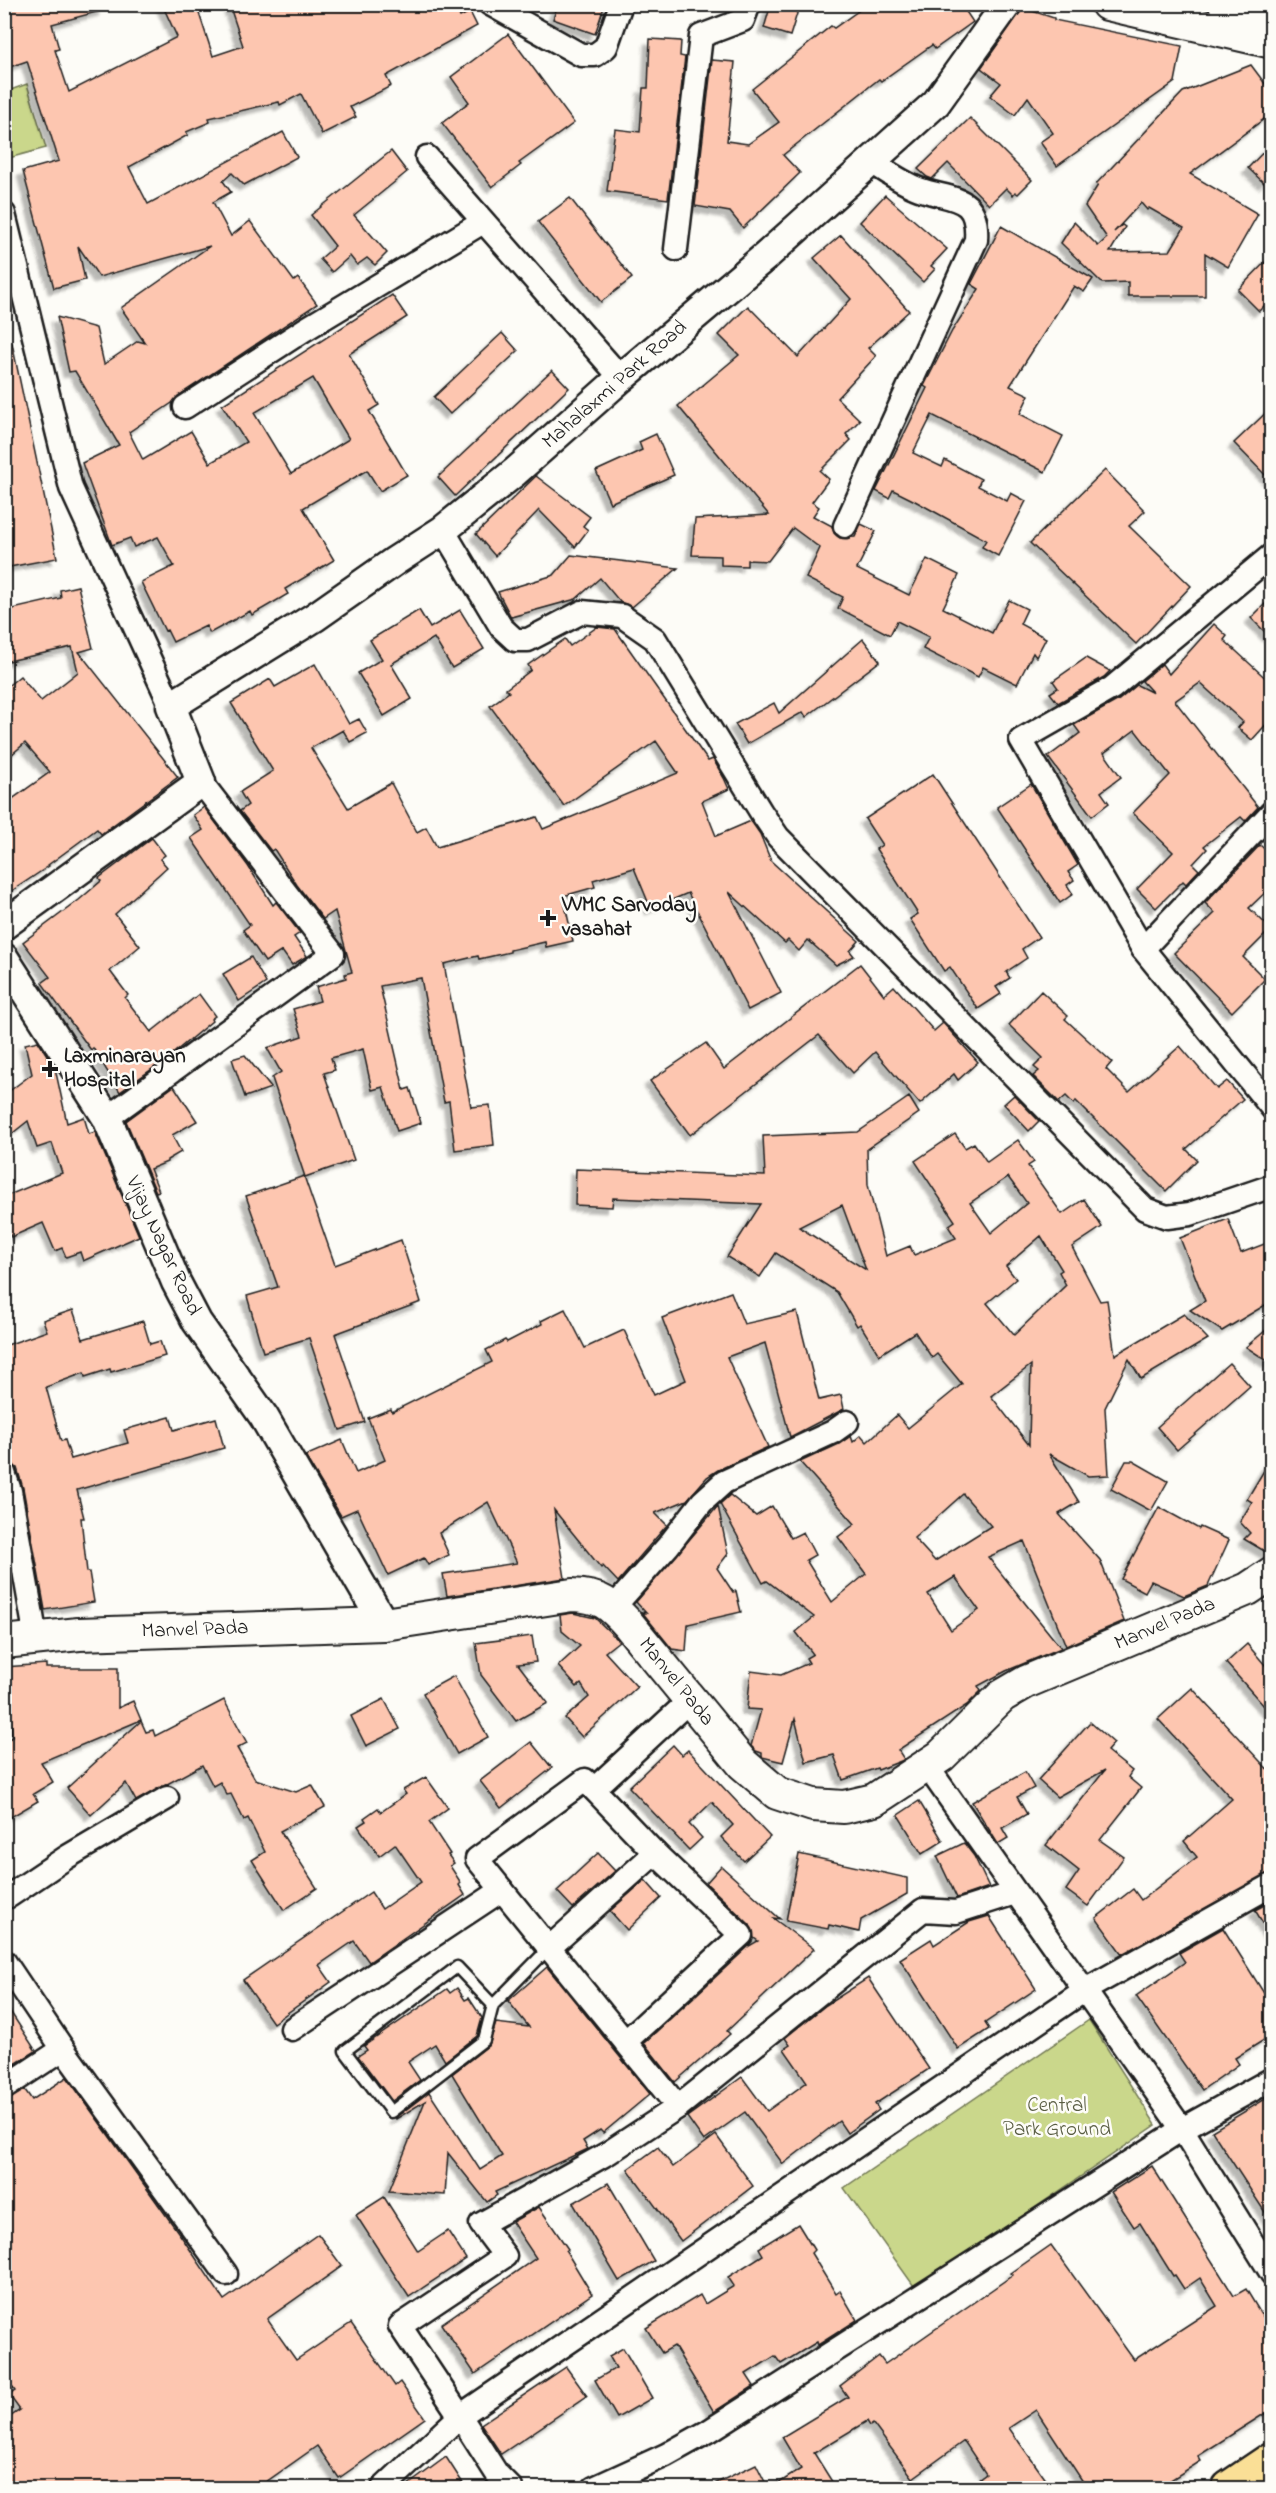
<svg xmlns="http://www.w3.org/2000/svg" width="1276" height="2493" font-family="'Indie Flower',sans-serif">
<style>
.green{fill:#cad78b;stroke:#737a54;stroke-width:1.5}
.building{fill:#fdc6b0;stroke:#1c1c1c;stroke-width:1.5;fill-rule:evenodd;filter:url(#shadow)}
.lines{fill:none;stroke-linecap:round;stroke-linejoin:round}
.service-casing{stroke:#1c1c1c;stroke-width:15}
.minor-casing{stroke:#1c1c1c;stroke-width:27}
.tertiary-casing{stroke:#1c1c1c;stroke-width:33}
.secondary-casing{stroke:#1c1c1c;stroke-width:36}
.primary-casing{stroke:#1c1c1c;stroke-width:38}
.service{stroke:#fdfcf7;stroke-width:10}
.minor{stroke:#fdfcf7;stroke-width:22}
.tertiary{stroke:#fdfcf7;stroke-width:28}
.secondary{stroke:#fdfcf7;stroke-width:32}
.primary{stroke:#fadf96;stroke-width:33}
.poi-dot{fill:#1c1c1c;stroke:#fdfcf7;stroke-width:2}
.labels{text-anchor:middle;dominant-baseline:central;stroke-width:5;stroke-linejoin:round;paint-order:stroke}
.street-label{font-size:21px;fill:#1c1c1c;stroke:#fdfcf7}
.poi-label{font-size:21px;font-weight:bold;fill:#1c1c1c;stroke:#fdfcf7;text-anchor:start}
.park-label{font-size:21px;fill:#595d43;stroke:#fdfcf7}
</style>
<defs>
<filter id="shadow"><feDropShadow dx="-5.5" dy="5.5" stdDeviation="1.5" flood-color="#0004"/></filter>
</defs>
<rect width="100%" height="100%" fill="#fdfcf7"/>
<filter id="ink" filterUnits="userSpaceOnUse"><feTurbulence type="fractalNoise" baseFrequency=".0167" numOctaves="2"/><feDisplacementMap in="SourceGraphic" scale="12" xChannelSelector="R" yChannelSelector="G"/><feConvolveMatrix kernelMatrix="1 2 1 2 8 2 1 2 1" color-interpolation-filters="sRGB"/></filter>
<g filter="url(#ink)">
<g class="green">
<polygon points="27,84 46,148 5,159 5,92"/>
<polygon points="1089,2020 1156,2125 916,2289 844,2188"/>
</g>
<g class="building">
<path d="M4,4h99l1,6 -52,14 7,25 -4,1 14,42 108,-55 -15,-33h34l17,52 30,-10 -14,-42h225l6,13 10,-5 7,14 -91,50 5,10 -41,21 6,10 -34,17 -21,-40 -21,11 -1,-3 -70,16 1,4 -24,10 2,3 -59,32 19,37 135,-72 14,25 -53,28 -12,-12 -9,8 8,11 -18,10 18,34 19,-15 44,60 4,-3 19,26 -139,92 -6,7 -43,29 14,28 48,-29 19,32 36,-21 -24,-37 170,-110 15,22 -58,37 30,51 -10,6 38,64 -27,16 -13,-21 -64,38 31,52 -49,29 3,5 -36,21 -2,-4 -40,22 -4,-7 -33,16 -6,-12 -2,1 -24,-49 33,-16 -16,-29 -24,10 -4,-9 -18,7 -30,-82 37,-18 -44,-74 -6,1 -12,-55 39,11 8,36 34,-23 7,2 -24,-35 89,-62 -111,31 -21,-31 7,34 -31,8 -31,-117 36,-10 -32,-100 -23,8zM313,378l36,61 -58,35 -37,-61z"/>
<polygon points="558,4 605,4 595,34 553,19"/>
<polygon points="771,4 800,4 790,36 764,28"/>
<polygon points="868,4 961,4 973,22 935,49 932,45 881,81 879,79 783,155 800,173 743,228 730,212 695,206 712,60 735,62 727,141 748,144 779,122 752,89 831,26 834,28"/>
<polygon points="1023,8 1054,18 1054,20 1182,46 1175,82 1057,166 1040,142 1053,133 1028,97 1015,115 990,96 1001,83 981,68"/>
<polygon points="508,34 574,123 519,163 521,165 492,187 442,123 469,102 451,77"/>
<polygon points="650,39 681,41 680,56 685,57 668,199 607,191 615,129 640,132 643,88 648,88"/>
<path d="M1251,65l21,28v20l-82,61 68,40 -30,53 -23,-14v43h-77v-14l-26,1 -41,-40 13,-21 24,24 9,-8 -22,-32 13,-21 -2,-1 87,-92zM1141,203l6,7 2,-2 35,20 -14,23 -60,1 15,-25 -3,-2 -8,7z"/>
<polygon points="970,118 1032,180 1018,194 1015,192 1013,195 1006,188 989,205 948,163 932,179 927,177 918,169"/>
<polygon points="1272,143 1272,175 1264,183 1248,168"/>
<polygon points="391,151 407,172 354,215 387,253 375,265 367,258 357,265 350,256 332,272 320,259 335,246 311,215"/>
<polygon points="885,195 947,249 931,266 935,269 923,282 860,222"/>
<polygon points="570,198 632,278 601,302 538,222"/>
<polygon points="1001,226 1093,279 1084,292 1074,286 1010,386 1029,395 1020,414 1063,436 1045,472 932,415 913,453 942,467 945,460 981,479 978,486 1007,501 1011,493 1026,501 998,556 982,547 986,540 915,501 893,490 889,498 876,491 927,388 924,386 952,331 979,289 971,284"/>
<polygon points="841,235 909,311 868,348 876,356 837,398 860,420 846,434 851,440 820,471 829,479 812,502 819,507 813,516 832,526 834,533 840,538 855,537 861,524 876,531 857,569 909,595 927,559 959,575 943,608 992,633 1009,600 1027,609 1020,624 1046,638 1036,657 1033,653 1017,684 983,667 978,677 923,649 929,637 897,621 890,635 838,608 843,597 806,578 820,548 793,528 768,561 747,560 747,566 721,565 721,556 692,555 695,519 769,515 678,406 739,355 719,335 748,306 798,357 851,299 814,258"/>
<polygon points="1272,255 1272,298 1259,311 1238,290"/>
<polygon points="502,333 518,351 450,414 434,397"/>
<polygon points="4,343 12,343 57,558 4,568"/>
<polygon points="552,370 569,388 455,496 438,477"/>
<polygon points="1272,407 1272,482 1234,443"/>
<polygon points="656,434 674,475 610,503 596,471 642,450 639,442"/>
<polygon points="1105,470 1145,511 1129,526 1191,586 1136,644 1030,543"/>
<polygon points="536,476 590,517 583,526 588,530 575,547 539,510 495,556 476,534"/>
<polygon points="571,555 637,563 678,568 632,607 620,602 600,578 576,599 511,617 498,592 554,575"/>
<polygon points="78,586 93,648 79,652 178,777 101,834 97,829 48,865 49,866 4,896 4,805 50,772 25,743 4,761 4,689 20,676 41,701 78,672 72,647 4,662 4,611 61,598 60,590"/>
<polygon points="1272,597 1272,639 1251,618"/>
<polygon points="419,610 430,628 460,610 484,649 452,668 434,638 391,664 412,699 384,716 358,673 382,659 370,640"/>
<polygon points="1214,624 1227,636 1224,640 1272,684 1272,718 1252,740 1238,728 1243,722 1200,683 1175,701 1258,807 1245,821 1241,817 1204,846 1207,849 1193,864 1199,870 1186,884 1183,881 1156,908 1137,889 1173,852 1133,813 1170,775 1135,730 1104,753 1121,777 1101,792 1109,803 1092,816 1048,757 1080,733 1074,725 1119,700 1137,685 1153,693 1142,681 1162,664 1169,674"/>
<polygon points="597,627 615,629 708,761 713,759 724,778 729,789 702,801 716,836 751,821 760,834 771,861 859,941 850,951 854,956 836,965 808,940 799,951 788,940 785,943 729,892 781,993 748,1010 688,893 651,909 634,868 593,880 595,887 563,896 573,941 546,947 545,942 510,950 510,952 479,959 478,956 444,964 471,1107 490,1105 494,1145 455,1150 449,1101 444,1102 421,978 380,986 404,1090 410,1088 421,1123 397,1131 383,1087 372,1090 363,1049 331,1058 335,1070 324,1073 354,1160 305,1177 272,1078 281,1072 267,1048 302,1036 293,1009 320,1001 316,987 346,978 345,974 352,972 335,911 323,919 297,885 274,849 271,851 240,811 248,805 240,792 273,771 231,703 270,679 275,687 315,664 349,724 359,719 367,733 350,742 343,730 311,748 348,808 391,783 417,832 426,827 437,847 537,817 543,829 678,773 656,741 564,806 490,706 509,692 506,689 531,670 528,665 565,639 570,646"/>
<polygon points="863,639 880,661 806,717 803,712 747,744 735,724 774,703 779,713"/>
<polygon points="1086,658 1110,671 1104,677 1058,703 1050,693 1058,688 1053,681"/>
<polygon points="933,774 1039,937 1022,949 1027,958 1006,972 1010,978 996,987 1001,994 978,1009 950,967 944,971 910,919 918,914 876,849 882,845 865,819"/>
<polygon points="1031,784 1078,865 1068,872 1074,880 1067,885 1073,894 1060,903 997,807"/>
<polygon points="204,807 248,866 273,905 276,902 300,933 294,937 307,956 292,965 282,951 265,962 243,930 250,925 191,838 203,830 193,815"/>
<polygon points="152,838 165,855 160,859 167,867 115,914 140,946 110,971 128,995 125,998 151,1032 199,994 215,1016 211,1019 212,1021 170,1056 120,1092 93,1048 91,1050 42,983 50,977 23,942 79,900 101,881 99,878"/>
<polygon points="1260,845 1272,856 1272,886 1249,908 1271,929 1243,957 1265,979 1232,1012 1174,953 1215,913 1205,903"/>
<polygon points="251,957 266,983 239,1001 223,974"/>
<polygon points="860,964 884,995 894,986 934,1031 943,1023 978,1062 958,1080 954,1074 920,1104 875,1052 853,1073 819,1035 690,1135 650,1081 706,1043 724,1069"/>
<polygon points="1041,991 1068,1016 1065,1019 1112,1062 1106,1069 1129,1092 1180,1046 1217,1089 1227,1081 1243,1099 1186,1149 1197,1160 1166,1191 1076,1101 1074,1104 1066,1096 1059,1102 1033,1076 1039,1071 1034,1067 1043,1058 1009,1025"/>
<polygon points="38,1041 55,1068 67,1123 84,1117 89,1134 95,1132 139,1236 83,1261 80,1252 66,1257 62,1248 55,1251 43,1223 11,1237 4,1222 4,1197 62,1173 52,1143 37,1148 28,1121 4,1140 4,1095 32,1074 25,1044"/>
<polygon points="245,1055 271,1088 245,1097 232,1059"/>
<polygon points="174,1086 197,1121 172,1135 181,1152 167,1160 167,1162 150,1169 159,1191 156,1192 126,1121"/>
<polygon points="1014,1095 1039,1121 1029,1131 1004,1104"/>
<path d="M909,1097l10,16 -52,36 1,36 18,71 24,-10 4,9 42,-17 -8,-12 7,-5 -40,-60 40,-27 10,14 9,-5 13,19 31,-22 16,22 -6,4 34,48 22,-15 18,28 -30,20 28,54 7,-1 8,55 69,-41 24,25 -67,40 -12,-20 -24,49 4,67 -21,1 -39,-22 30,48 -20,12 41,46 24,61 -58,25 -42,-105 -36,16 73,91 -55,23 -28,15 3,5 -14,14 -69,45 6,9 -3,2 -23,9 -1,-2 -34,12 -9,-25 -28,7 -11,-43 -12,43 -21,-5v-4l-6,-2 -5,-5 10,-36 -14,-1 4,-38 30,4 28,-12 -3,-5 7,-4 -17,-22 18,-15 -47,-36 -4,2 -43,-79 10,-9 26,21 16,-10 19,32 12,-6 12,23 -9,5 26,42 34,-28 -28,-37 17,-13 -55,-62 39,-18 12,-8 2,6 8,-7 6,7 30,-27 11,13 54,-44 -25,-30 -5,4 -17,-26 -36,23 -19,-31 -3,2 -20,-34 -61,-39 -16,24 -33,-20 34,-53 -148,-6 -1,9 -37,-2 1,-36 189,7 -2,-40 95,-4zM1008,1177l19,26 -36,30 -21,-30zM842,1205l24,65 -67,-43zM1041,1236l21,34 -3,2 7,13 -52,50 -27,-32 29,-24 -10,-13zM1031,1365l-2,75v5l-38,-49zM963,1494l28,32 -56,35 -21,-23zM955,1577l24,33 -28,20 -23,-36z"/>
<polygon points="304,1176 335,1265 401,1240 421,1302 335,1334 365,1422 340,1430 309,1338 263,1352 247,1296 278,1287 246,1196"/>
<polygon points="1228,1219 1241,1253 1272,1241 1272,1301 1222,1331 1190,1310 1205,1301 1180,1238"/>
<polygon points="731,1292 744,1324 797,1312 819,1400 841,1395 844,1409 790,1437 765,1343 727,1357 768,1447 718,1470 707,1477 687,1500 655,1513 667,1525 618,1582 603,1566 601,1568 554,1510 565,1578 447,1596 443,1574 517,1563 488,1502 439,1533 449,1555 428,1565 424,1558 388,1575 357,1509 341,1516 305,1456 342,1440 356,1473 385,1460 368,1418 391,1409 392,1412 492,1362 486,1350 505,1340 507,1342 542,1324 541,1321 565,1309 585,1348 624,1330 654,1395 686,1380 662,1318"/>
<polygon points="73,1310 83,1339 143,1321 150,1344 160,1341 165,1356 111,1372 110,1369 85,1377 84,1373 46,1387 61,1441 65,1440 71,1459 128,1443 124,1430 170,1417 174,1430 216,1418 224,1448 77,1490 84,1518 81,1518 87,1572 89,1572 94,1602 45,1610 23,1488 17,1468 7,1460 4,1451 4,1346 47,1331 43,1320"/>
<polygon points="1272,1325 1272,1364 1246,1347"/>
<polygon points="1229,1363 1250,1386 1177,1450 1157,1427"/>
<polygon points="1272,1457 1272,1555 1271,1555 1244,1539 1250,1533 1240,1522 1252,1502 1247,1499"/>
<polygon points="1126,1461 1133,1461 1168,1481 1151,1511 1111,1489"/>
<polygon points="718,1506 728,1554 717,1568 733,1592 736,1591 741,1612 688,1624 686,1651 672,1649 642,1612 646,1613 636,1602"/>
<polygon points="1159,1507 1199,1529 1200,1527 1229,1540 1208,1586 1184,1596 1151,1581 1145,1592 1121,1579"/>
<polygon points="573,1613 595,1618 615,1637 619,1641 605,1652 637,1687 582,1737 565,1718 589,1697 581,1684 577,1687 558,1666 580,1646 562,1631 560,1615"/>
<polygon points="532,1636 536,1662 518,1664 548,1703 516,1721 481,1675 476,1643"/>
<polygon points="1247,1644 1272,1673 1272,1715 1226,1663"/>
<polygon points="46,1664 46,1668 118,1668 118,1708 133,1701 141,1720 41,1762 53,1782 33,1794 38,1801 4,1821 4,1742 12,1737 10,1707 4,1708 4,1667"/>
<polygon points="454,1676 488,1737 457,1754 423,1693"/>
<polygon points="1192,1688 1272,1774 1272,1872 1122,1954 1096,1918 1133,1889 1141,1900 1197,1857 1184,1841 1232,1799 1158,1719"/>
<polygon points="384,1699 400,1729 366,1746 351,1716"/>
<polygon points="224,1700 247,1743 237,1748 255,1779 296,1792 312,1785 325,1807 280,1831 317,1888 284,1910 252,1860 265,1852 248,1818 244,1820 231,1794 227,1795 220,1782 213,1786 202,1765 136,1801 126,1783 91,1815 67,1788 141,1721 146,1732 153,1730 155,1736"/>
<polygon points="1090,1722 1114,1743 1107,1751 1132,1771 1128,1777 1141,1788 1100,1840 1124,1857 1088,1906 1066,1890 1079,1871 1046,1845 1105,1770 1057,1797 1038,1780"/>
<polygon points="531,1742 552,1768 501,1808 480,1781"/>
<polygon points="673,1745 682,1755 688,1750 770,1837 744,1861 721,1837 733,1825 712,1802 689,1824 702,1838 689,1850 629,1787"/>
<polygon points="1025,1772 1034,1788 1017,1797 1027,1814 1002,1828 1008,1838 998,1844 972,1802"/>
<polygon points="426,1777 448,1808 429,1822 450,1854 448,1855 454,1863 450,1866 461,1883 459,1885 465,1895 369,1962 354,1941 319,1965 331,1982 273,2023 243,1980 371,1892 382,1909 421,1882 395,1844 379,1856 358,1826 366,1821 364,1818 378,1808 381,1812 406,1794 403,1790"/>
<polygon points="919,1801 943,1841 922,1854 898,1815"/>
<polygon points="964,1843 974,1856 989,1887 957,1898 937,1856"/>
<polygon points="598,1853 615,1871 573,1908 557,1891"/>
<polygon points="799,1854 907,1878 907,1894 861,1920 859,1932 829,1925 828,1929 786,1921"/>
<polygon points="721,1866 780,1919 773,1918 814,1949 727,2031 730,2034 675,2082 644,2043 749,1946 758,1941 754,1938 750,1925 706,1883"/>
<polygon points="645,1880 661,1898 627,1930 610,1911"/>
<polygon points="1272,1901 1272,1938 1255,1910"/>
<polygon points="989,1916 1036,1989 985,2023 989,2029 958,2049 900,1959 931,1939 934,1945 969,1922"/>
<polygon points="1223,1928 1272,2006 1272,2035 1235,2058 1239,2064 1202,2090 1136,1996 1185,1962 1179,1953"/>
<polygon points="547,1967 650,2094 603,2133 600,2130 583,2141 588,2149 495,2192 497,2195 487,2202 448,2153 445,2195 389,2191 425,2101 396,2119 395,2118 429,2092 480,2170 502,2156 452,2074 489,2045 496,2023 529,2027 508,2001"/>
<polygon points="868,1978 929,2069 875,2104 879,2110 847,2133 839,2121 783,2164 745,2112 704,2141 687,2117 742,2077 767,2111 807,2082 784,2049 790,2045 785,2038 826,2005"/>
<polygon points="457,1988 465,2000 469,1998 482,2018 477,2036 445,2061 435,2044 408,2062 420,2080 392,2101 358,2056 367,2050 364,2046 447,1989 450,1993"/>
<polygon points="4,2002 36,2051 4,2071"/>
<polygon points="67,2077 183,2239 224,2300 318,2234 342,2266 267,2319 296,2360 351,2323 395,2386 400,2382 425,2418 339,2478 317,2446 266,2482 270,2488 4,2488 4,2421 20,2410 9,2395 15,2391 4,2375 4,2101 25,2090 32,2100"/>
<polygon points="1272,2095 1272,2223 1212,2131"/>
<polygon points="716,2135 753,2186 681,2241 628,2169 658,2147 673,2167"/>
<polygon points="1152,2166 1234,2296 1246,2289 1272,2332 1272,2409 1198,2456 1201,2461 1158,2488 1087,2488 1036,2410 1009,2428 1052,2488 967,2488 986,2474 964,2441 913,2478 873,2424 870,2426 867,2421 814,2453 836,2488 771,2488 801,2469 782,2437 848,2397 840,2386 879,2356 885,2364 1013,2275 1011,2273 1051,2245 1134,2360 1217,2306 1200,2278 1184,2289 1175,2275 1173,2276 1140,2223 1134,2227 1111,2192"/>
<polygon points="608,2183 654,2261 619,2281 573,2203"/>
<polygon points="384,2197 418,2251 448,2231 466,2259 409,2297 356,2215"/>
<polygon points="539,2207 568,2249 566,2251 592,2294 475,2374 441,2324 536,2258 512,2222"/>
<polygon points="798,2224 814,2250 811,2253 836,2294 840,2291 857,2320 818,2345 817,2342 781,2364 775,2356 746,2374 754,2386 714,2412 674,2346 662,2353 646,2328 700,2295 705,2304 734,2286 728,2277 763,2255 759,2248"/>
<polygon points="623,2348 652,2398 617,2418 595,2380 616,2368 609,2356"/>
<polygon points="566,2367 587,2396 501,2454 481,2424"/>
<polygon points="446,2457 466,2488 404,2488"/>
<polygon points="756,2464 768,2488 706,2488"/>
</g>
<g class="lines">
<g class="service-casing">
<polyline id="service" points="493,2005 457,1967 345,2051 391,2112 484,2040 493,2005 548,1949"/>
</g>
<g class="minor-casing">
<g id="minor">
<polyline points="490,4 581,55 595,55 606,47 621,4"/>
<polyline points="427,157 621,378"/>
<polyline points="4,214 71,488 171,706"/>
<polyline points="676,249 701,36 743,20 749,4"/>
<polyline points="185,407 304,330 483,222"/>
<path d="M845,526l131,-286c3,-46 -23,-39 -57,-51 -17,-6 -33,-18 -49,-28"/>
<polyline points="443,530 501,627 515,640 528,640 582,612 622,616 655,639 761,812 778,837 1145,1209 1167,1217 1190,1214 1272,1186"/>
<polyline points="1272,555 1112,688 1021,740 1143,949 1272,1108"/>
<polyline points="1143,949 1272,812"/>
<polyline points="107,1118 333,954 201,782"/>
<polyline points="4,1473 10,1491 36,1638"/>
<polyline points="613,1608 668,1546 702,1502 724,1482 833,1432 847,1422"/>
<polyline points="927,1766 1182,2129 1272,2274"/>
<polyline points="594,1789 690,1700"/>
<polyline points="9,1896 67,1857 167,1798"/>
<polyline points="548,1949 655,1853"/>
<polyline points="4,1961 63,2049 226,2274"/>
<polyline points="292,2029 502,1890"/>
<polyline points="625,2042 741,1935 655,1853 585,1780 477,1859 678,2107"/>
<polyline points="4,2088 63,2049"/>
<polyline points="383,2488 460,2416 400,2326 505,2256 481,2224 608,2153 678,2107 923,1910 956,1912 1015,1893"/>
<polyline points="511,2488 497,2474 460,2416 1085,1990 1272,1885"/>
<polyline points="594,2488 666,2455 709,2431 1182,2129 1272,2079"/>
</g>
</g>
<g class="tertiary-casing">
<g id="tertiary">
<polyline points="4,925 201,782 171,706 315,617 395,561 443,530 515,472 621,378 766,256 936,103 1007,4"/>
<polyline points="4,958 107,1118 176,1282 197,1322 264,1417 384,1624"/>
</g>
</g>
<g class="secondary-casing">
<g id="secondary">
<polyline points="1107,4 1272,42"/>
<polyline points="1225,4 1272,18"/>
<path d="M4,1642l75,-8 305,-10 188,-29c29,1 38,9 57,30l114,139 34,29 36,12 31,2 30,-7 67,-44 61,-60 24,-14 222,-93 24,-16"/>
</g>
</g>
<g class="primary-casing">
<polyline id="primary" points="1229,2488 1272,2459"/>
</g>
<use href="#service" class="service"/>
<use href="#minor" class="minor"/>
<use href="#tertiary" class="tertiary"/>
<use href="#secondary" class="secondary"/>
<use href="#primary" class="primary"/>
</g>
</g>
<g class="poi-dot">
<path d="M545 909h6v6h6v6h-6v6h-6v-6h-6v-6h6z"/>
<path d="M47 1060h6v6h6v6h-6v6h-6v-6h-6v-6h6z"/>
</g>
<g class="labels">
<g class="street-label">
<text transform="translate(615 385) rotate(-41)">Mahalaxmi Park Road</text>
<text transform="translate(163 1246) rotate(65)">Vijay Nagar Road</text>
<text transform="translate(1165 1624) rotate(-23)">Manvel Pada</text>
<text transform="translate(195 1630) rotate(-2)">Manvel Pada</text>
<text transform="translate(676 1682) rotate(51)">Manvel Pada</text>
</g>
<g class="poi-label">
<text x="562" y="906">VVMC Sarvoday<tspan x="562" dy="24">vasahat</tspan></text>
<text x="64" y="1057">Laxminarayan<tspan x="64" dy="24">Hospital</tspan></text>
</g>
<g class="park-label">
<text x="1057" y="2106">Central<tspan x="1057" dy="24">Park Ground</tspan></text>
</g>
</g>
<rect width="1276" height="2493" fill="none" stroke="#fdfcf7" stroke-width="24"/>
<rect x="12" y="12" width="1252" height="2469" fill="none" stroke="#1c1c1c" stroke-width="2" filter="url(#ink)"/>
</svg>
